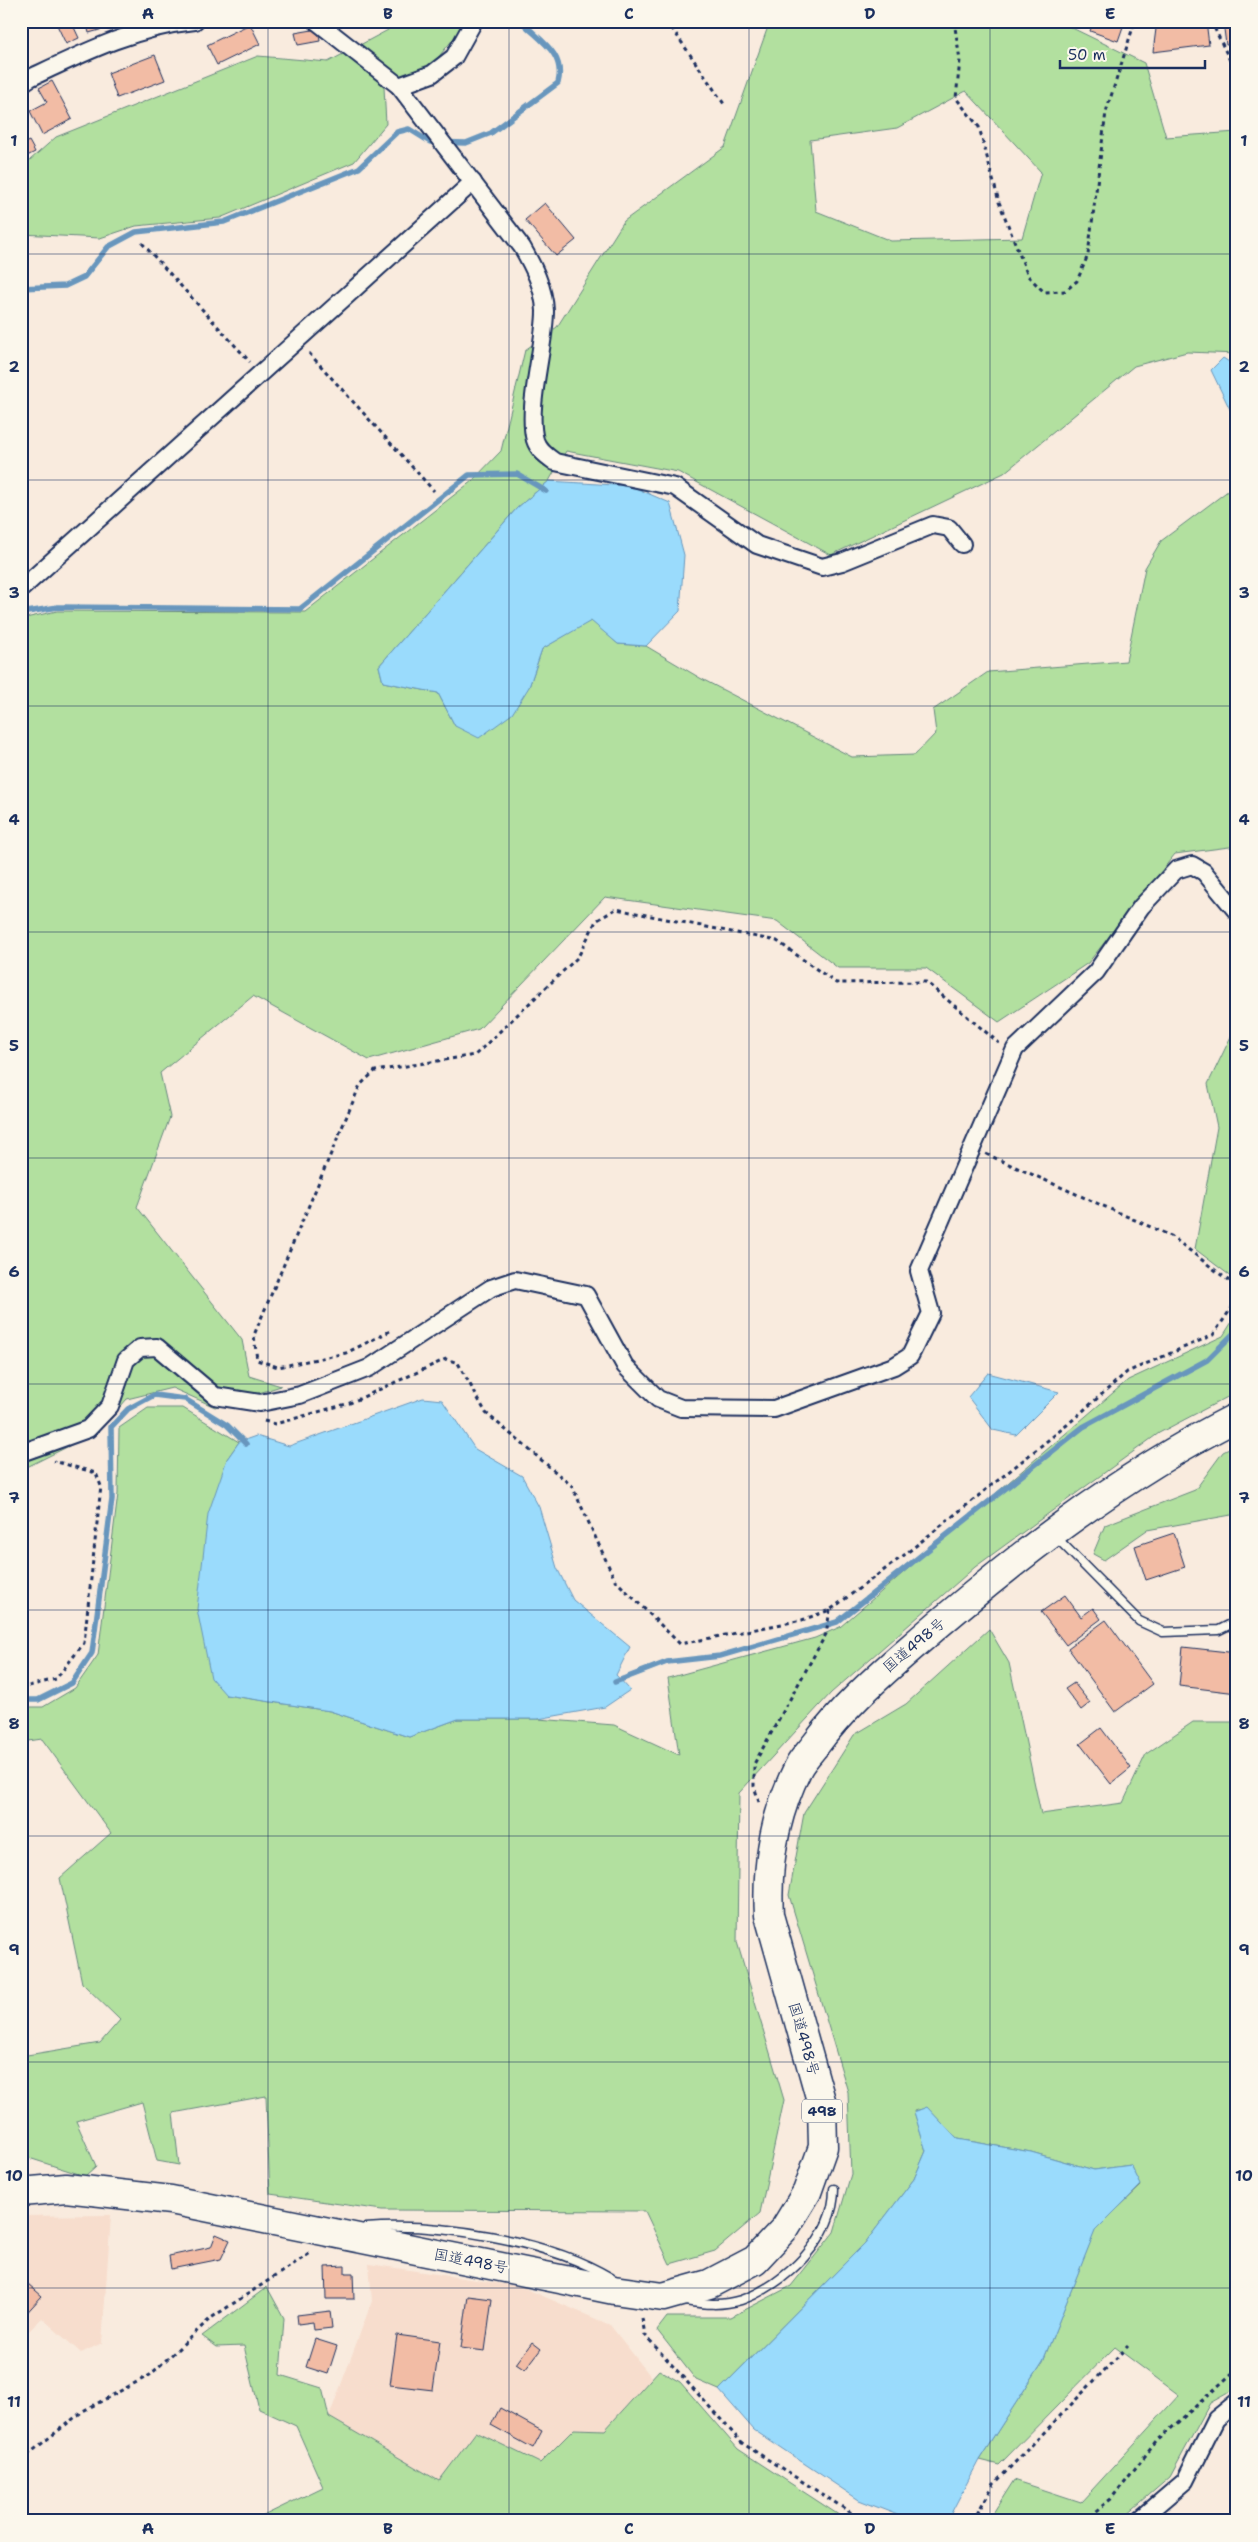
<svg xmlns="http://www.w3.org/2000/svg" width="1258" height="2542" font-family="'Shantell Sans','Klee One',sans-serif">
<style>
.built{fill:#f7ddcd}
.green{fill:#b2e09f;stroke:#66887e;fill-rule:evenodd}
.water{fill:#9adbfc;stroke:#6796bd}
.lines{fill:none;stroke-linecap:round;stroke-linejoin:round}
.stream{stroke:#6796bd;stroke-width:5.5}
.building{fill:#f2bca5;stroke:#1b2f5e}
.lane-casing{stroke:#1b2f5e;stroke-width:11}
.street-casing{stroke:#1b2f5e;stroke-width:20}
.highway-casing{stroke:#1b2f5e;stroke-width:31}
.path{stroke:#1b2f5e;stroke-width:3;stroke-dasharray:4 4;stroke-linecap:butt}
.lane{stroke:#fbf7ec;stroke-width:8}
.street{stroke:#fbf7ec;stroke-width:16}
.highway{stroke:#fbf7ec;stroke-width:28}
.grid{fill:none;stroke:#1b2f5e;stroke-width:1;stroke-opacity:0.55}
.labels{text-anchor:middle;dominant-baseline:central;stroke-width:4;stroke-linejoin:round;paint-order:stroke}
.shield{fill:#fbf7ec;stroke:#5e6b89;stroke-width:1}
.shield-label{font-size:14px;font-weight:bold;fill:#1b2f5e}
.street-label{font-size:15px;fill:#1b2f5e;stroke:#fbf7ec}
.neatline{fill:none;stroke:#1b2f5e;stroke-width:2}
.grid-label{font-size:16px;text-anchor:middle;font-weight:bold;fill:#1b2f5e}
</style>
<rect width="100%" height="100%" fill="#f9ebde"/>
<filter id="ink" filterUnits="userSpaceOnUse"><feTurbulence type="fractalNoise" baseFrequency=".02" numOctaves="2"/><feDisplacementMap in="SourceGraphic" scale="10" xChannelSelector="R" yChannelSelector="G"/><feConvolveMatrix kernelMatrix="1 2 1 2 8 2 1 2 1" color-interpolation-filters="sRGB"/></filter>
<g filter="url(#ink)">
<g class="built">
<polygon points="111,2215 102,2343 81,2353 42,2318 21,2339 21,2216"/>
<polygon points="369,2264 522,2287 610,2325 652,2378 605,2430 574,2429 540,2463 476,2432 439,2481 329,2417 372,2301"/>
</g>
<g class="green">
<polygon points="392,21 468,21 427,71 384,87 386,124 354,162 220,218 136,226 100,238 21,234 21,168 56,137 258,56 328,62 388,30"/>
<path d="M770,21h294v3l80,39 22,74 71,-5v222l-50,-2 -53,14 -130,107 -173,82 -153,-83 -112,-21 -17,30 -32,27 -138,158 4,16 55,11 17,33 74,-39 13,-38 49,-29 27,24 28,2 54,32 152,79 63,-2 21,-22 -3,-23 55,-38 138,-11 19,-93 16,-27 76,-57v362l-62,8 -87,109 -89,59 -73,-54h-88l-61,-47 -172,-24 -126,132 -110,31 -116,-64 -93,77 10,44 -33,90 105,133 7,36 32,10 -66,21 -43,-19 -45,11 -28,32 -78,39v-851l36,-8 248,1 167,-131 29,-30 24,-101 32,-23 67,-106 101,-74zM966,91l75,81 -19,66 -131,3 -75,-30 -6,-71 87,-12z"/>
<polygon points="1237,1024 1237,1281 1195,1249 1217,1127 1208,1084"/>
<polygon points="1237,1314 1237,1392 1159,1433 975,1567 831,1693 739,1793 737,1942 784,2100 760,2213 715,2251 670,2264 645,2211 382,2210 270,2194 266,2096 173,2113 179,2165 157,2161 142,2102 76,2121 96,2166 85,2176 29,2158 21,2137 21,2056 100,2043 120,2020 82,1983 60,1878 111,1833 42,1739 21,1742 21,1707 43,1707 75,1688 98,1655 118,1494 119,1428 148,1408 183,1408 239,1442 227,1459 226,1695 330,1711 409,1737 458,1719 538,1719 614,1725 679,1755 668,1678 815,1638 840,1627 1128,1380 1223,1336"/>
<polygon points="1237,1445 1237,1514 1147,1530 1104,1560 1093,1554 1105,1525 1195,1490 1223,1452"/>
<polygon points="989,1629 1009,1663 1041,1814 1123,1803 1146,1754 1193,1722 1237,1722 1237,2388 1210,2403 1170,2477 1119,2521 988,2521 1014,2480 1081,2502 1179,2395 1115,2347 999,2465 979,2460 1043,2361 1095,2230 1141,2186 1131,2165 1094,2170 1031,2152 957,2139 927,2108 914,2111 926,2151 914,2179 865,2243 719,2390 696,2380 657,2330 667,2317 731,2317 791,2286 834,2232 851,2174 848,2092 789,1895 804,1813 854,1735 906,1704"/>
<polygon points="267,2287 284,2318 280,2375 322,2388 329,2417 439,2481 476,2432 540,2463 574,2429 605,2430 659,2370 680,2382 738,2449 848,2521 262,2521 259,2518 323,2487 296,2426 259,2409 244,2346 217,2347 202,2336"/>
</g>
<g class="water">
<polygon points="1223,358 1237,367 1237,424 1211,370"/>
<polygon points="549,481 631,486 670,503 684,555 680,611 646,646 618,644 591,621 542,649 529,687 512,714 479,738 455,726 438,693 383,682 379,666 517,508"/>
<polygon points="988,1373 1059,1392 1016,1435 993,1430 968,1397"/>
<polygon points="423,1398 442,1400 475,1449 522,1476 539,1507 557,1568 573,1600 630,1647 616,1675 630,1690 605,1707 538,1719 458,1719 409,1737 330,1711 226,1695 211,1678 197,1609 208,1514 227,1459 239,1442 256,1436 289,1446"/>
<polygon points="927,2107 957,2139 1031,2152 1094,2170 1131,2165 1141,2185 1095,2231 1043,2361 979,2460 947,2521 913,2521 859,2500 754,2430 719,2390 865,2243 914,2179 926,2151 914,2112"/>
</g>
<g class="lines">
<g class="stream">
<path d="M21,288l44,-2 19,-9 24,-30 28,-15 88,-10 135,-54 38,-36 12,-3 21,13 36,1 25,-10 67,-50c8,-30 -19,-43 -37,-62"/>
<polyline points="21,613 58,607 300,609 469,475 517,474 546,491"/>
<polyline points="615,1682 667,1662 720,1656 837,1622 1083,1427 1207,1360 1237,1330"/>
<polyline points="21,1700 38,1700 72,1683 92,1653 112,1499 111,1427 128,1409 154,1395 185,1399 227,1425 246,1444"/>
</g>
</g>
<g class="building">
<polygon points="65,21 71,21 79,38 66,44 57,25"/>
<polygon points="86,21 100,21 103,29 89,33"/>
<polygon points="115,21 140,21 116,27"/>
<polygon points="360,21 376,21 368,29"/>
<polygon points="1094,21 1125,21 1118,41 1090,31"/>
<polygon points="1157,21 1206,21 1209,45 1153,52"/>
<polygon points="1223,21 1237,21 1237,44 1226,45"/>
<polygon points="250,24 260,44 217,65 207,45"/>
<polygon points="318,29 320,41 298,45 295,33"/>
<polygon points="155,55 165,80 117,98 108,73"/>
<polygon points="52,81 72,119 42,135 30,111 47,102 39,88"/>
<polygon points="29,141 35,152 21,159 21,145"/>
<polygon points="545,203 576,240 556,256 525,220"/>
<polygon points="1174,1533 1185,1567 1146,1580 1135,1546"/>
<polygon points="1065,1595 1081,1617 1093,1608 1101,1619 1066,1645 1041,1612"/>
<polygon points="1106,1620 1153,1684 1115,1712 1068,1648"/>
<polygon points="1183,1647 1237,1653 1237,1693 1179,1686"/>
<polygon points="1074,1683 1090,1703 1081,1710 1065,1689"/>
<polygon points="1101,1728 1131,1768 1111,1784 1080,1744"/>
<polygon points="216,2234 230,2240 221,2259 171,2269 169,2256 211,2247"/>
<polygon points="345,2266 345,2273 353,2273 354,2299 326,2299 325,2267"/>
<polygon points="21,2278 42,2296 21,2319"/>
<polygon points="468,2296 492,2299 485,2351 461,2348"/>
<polygon points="330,2311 332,2328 314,2330 313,2322 298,2324 297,2315"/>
<polygon points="397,2335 440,2341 433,2390 390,2385"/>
<polygon points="315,2339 337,2346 328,2374 306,2367"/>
<polygon points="532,2342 541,2349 525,2370 516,2364"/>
<polygon points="500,2408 542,2431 533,2448 491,2425"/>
</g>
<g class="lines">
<g class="lane-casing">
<g id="lane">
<polyline points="1055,1536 1139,1621 1163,1632 1219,1630 1237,1621"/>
<path d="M366,2228c71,-6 183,12 245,50"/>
<path d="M685,2301c19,3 37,5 56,-1 44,-15 93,-62 93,-111"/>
</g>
</g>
<g class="street-casing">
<g id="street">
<path d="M316,21l83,65 123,161c11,19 22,40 23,64 0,36 -19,96 -10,129 3,10 12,16 20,22l120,25 82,58 65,22 20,-5 91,-37 16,3 13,16"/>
<path d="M21,84l9,-6c53,-25 105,-51 165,-57"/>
<polyline points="399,86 432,74 454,57 474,21"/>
<polyline points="21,589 473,182"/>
<polyline points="21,1453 88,1429 110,1406 126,1360 140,1348 157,1347 215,1396 260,1403 300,1395 369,1368 491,1288 515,1280 586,1295 625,1366 658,1399 681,1408 774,1409 894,1366 910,1356 931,1313 919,1271 1015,1049 1096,972 1141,907 1176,870 1192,865 1204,872 1237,912"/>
<polyline points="1138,2521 1185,2481 1216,2419 1237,2402"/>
</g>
</g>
<g class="highway-casing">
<path id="highway" d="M21,2192l45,-4 105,12 443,90 49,7 46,-13 46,-24 30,-32 22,-36 16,-45 -1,-43 -53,-189c-3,-51 6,-101 29,-147 4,-8 12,-16 18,-24 26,-35 57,-63 89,-91 102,-89 211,-175 332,-236"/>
</g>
<g class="path">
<polyline points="667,21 724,104"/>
<polyline points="954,21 960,60 956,98 979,127 999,202 1028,276 1044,292 1065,291 1077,281 1088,255 1106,112 1135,21"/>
<polyline points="1211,21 1237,75"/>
<polyline points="142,243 250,362"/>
<polyline points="309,353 434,491"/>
<polyline points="986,1154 1171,1236 1237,1287"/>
<polyline points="390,1331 346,1353 278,1367 257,1360 254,1335 360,1085 375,1071 475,1055 578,957 596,921 616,909 777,941 836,983 926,982 999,1043"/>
<polyline points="264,1421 275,1424 350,1403 446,1359 458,1363 486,1413 572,1486 615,1580 680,1644 802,1620 830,1610 903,1556 1067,1425 1127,1372 1213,1335 1237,1300"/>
<polyline points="21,1688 56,1679 84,1643 101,1486 96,1473 54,1461"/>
<polyline points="759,1802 754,1786 754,1764 826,1634 830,1610"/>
<polyline points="642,2318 645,2335 742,2443 864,2521"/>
<polyline points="21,2460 83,2411 150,2375 211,2318 312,2252"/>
<polyline points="973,2521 994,2484 1128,2346"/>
<polyline points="1083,2521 1111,2499 1156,2442 1237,2369"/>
</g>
<use href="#lane" class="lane"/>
<use href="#street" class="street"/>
<use href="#highway" class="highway"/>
</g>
</g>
<path class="grid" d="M268,21v2500M509,21v2500M749,21v2500M990,21v2500M21,254h1216M21,480h1216M21,706h1216M21,932h1216M21,1158h1216M21,1384h1216M21,1610h1216M21,1836h1216M21,2062h1216M21,2288h1216"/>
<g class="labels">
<rect class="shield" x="802" y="2099.5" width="40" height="23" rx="4"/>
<g class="shield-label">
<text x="822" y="2111">498</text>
</g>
<g class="street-label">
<text transform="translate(914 1645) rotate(-40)">国道498号</text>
<text transform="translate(804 2039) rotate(74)">国道498号</text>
<text transform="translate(471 2261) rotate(11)">国道498号</text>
</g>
</g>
<rect width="1258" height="2542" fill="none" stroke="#fbf7ec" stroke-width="55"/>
<path d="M1060 60v8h145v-8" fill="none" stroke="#1b2f5e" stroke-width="2.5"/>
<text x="1068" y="60" font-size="15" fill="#1b2f5e" stroke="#fbf7ec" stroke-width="4" paint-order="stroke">50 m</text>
<rect x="28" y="28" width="1202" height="2486" class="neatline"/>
<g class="grid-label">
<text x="148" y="19">A</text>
<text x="388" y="19">B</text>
<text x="629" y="19">C</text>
<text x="870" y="19">D</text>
<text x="1110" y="19">E</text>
<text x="14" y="146">1</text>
<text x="1244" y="146">1</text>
<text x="14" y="372">2</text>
<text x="1244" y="372">2</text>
<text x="14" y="598">3</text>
<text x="1244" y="598">3</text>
<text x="14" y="825">4</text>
<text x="1244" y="825">4</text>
<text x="14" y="1051">5</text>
<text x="1244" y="1051">5</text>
<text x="14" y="1277">6</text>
<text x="1244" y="1277">6</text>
<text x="14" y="1503">7</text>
<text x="1244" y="1503">7</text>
<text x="14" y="1729">8</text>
<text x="1244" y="1729">8</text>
<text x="14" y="1955">9</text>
<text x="1244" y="1955">9</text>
<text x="14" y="2181">10</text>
<text x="1244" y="2181">10</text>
<text x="14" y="2407">11</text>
<text x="1244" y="2407">11</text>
<text x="148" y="2534">A</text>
<text x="388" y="2534">B</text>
<text x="629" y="2534">C</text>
<text x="870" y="2534">D</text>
<text x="1110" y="2534">E</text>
</g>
</svg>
